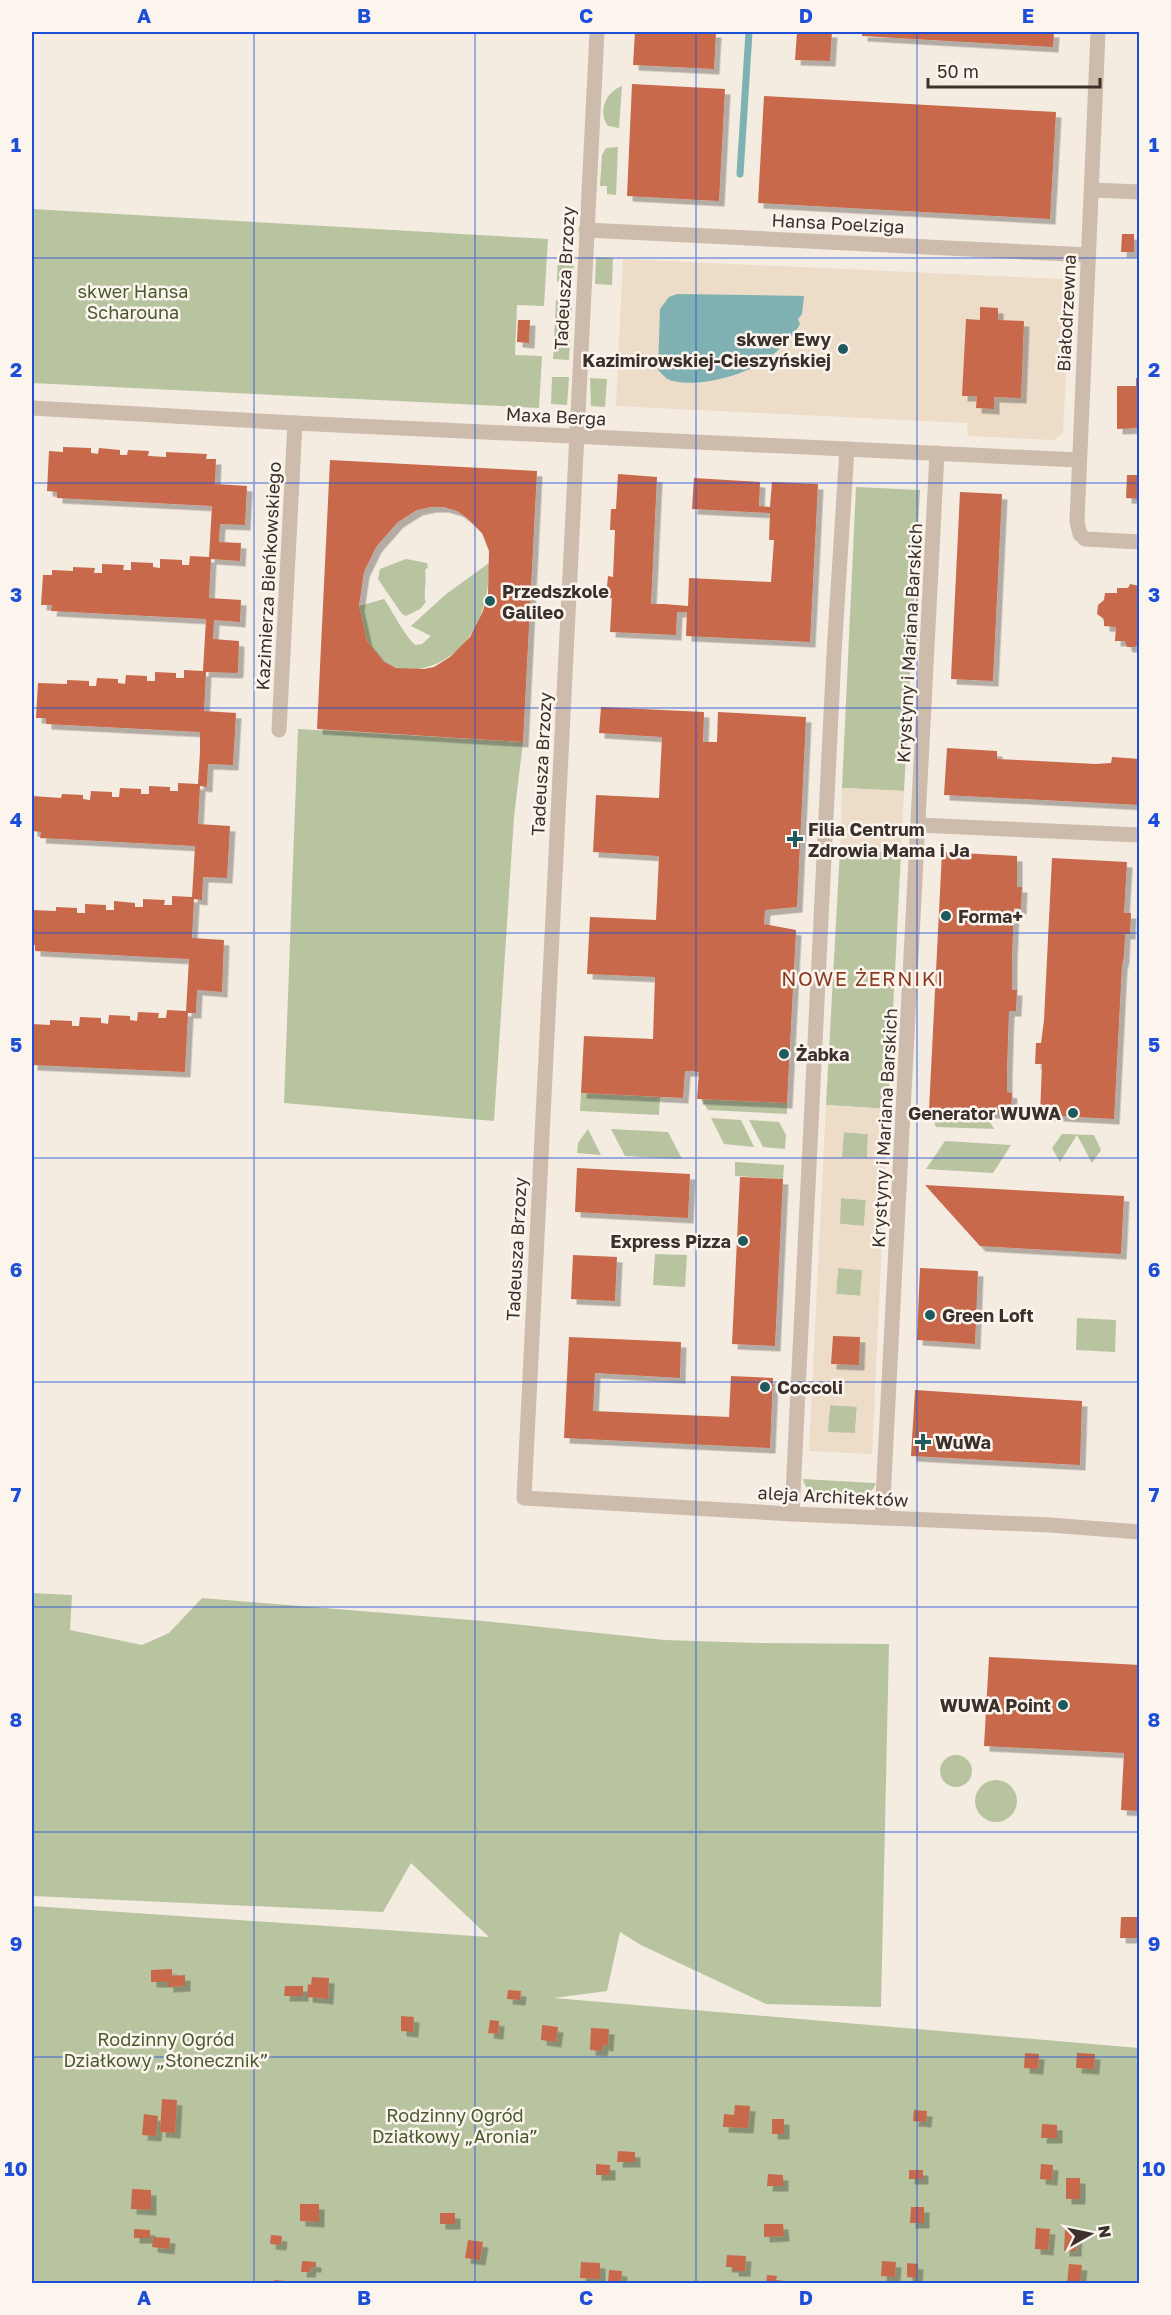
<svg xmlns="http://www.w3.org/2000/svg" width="1171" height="2315" font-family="'Golos Text',sans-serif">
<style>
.green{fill:#b8c4a0}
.plaza{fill:#ecdcc8;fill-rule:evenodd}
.water{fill:#7fb0b2}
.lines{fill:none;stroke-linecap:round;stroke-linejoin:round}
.stream{stroke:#7fb0b2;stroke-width:7}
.building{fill:#c8694b;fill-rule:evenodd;filter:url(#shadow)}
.street{stroke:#cdbbac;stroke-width:15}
.grid{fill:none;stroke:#1d4ed8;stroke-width:1.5;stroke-opacity:0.55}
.poi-dot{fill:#1f5a5e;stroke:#fbf5ee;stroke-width:2}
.labels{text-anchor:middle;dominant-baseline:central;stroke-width:5;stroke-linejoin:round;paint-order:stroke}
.street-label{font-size:18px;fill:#3b302b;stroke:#fbf5ee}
.park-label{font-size:18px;fill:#4a5a2e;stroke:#fbf5ee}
.poi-label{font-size:18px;font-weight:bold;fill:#3b302b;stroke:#fbf5ee;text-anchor:start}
.neighbourhood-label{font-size:20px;letter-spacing:1.5px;fill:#8c3b22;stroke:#fbf5ee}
.neatline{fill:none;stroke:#1d4ed8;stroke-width:2}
.grid-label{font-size:20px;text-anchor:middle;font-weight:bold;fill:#1d4ed8}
</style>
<defs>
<filter id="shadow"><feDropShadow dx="5.5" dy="5.5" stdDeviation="0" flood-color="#0004"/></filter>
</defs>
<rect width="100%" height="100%" fill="#f4ebe1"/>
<g class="green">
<path d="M622,86l-3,42 -11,-2c-11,-15 -2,-34 14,-40z"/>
<polygon points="618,147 616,195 607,194 607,186 600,186 602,155 606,148"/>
<polygon points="32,209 548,239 544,306 517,305 515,355 542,356 539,408 32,383"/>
<polygon points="558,255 574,256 573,282 557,282"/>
<polygon points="596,257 613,258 612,285 595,284"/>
<polygon points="556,300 572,301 569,360 553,359"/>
<polygon points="552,377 569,377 567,405 551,404"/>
<polygon points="590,378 607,379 605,407 591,406"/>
<polygon points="856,487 920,490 904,791 842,788"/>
<path d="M406,559l21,4 1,4 -3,3c2,9 -2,27 1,32l-6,7 -14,7 -4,-2 -24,-35 2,-10z"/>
<path d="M489,563c0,27 -4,51 -20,74 -20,29 -68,48 -94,16 -11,-13 -13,-31 -16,-47l25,-7c11,16 18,33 31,46l7,-1 9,-8 -20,-10 34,-31z"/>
<polygon points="298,729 523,742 514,817 494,1121 284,1103"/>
<polygon points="840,850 901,853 888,1109 826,1105"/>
<polygon points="581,1093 660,1097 659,1115 580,1111"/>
<polygon points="701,1099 787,1103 787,1114 708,1110"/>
<polygon points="929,1110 985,1113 994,1129 936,1127"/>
<polygon points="711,1118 741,1120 754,1147 724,1144"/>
<polygon points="749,1120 779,1122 786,1135 785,1149 763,1147"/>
<polygon points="588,1129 601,1155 577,1153 578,1143"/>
<polygon points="611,1129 668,1132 682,1159 625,1156"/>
<polygon points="843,1132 868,1134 867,1158 842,1157"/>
<polygon points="1062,1134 1094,1135 1101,1150 1092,1163 1077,1135 1060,1162 1052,1148"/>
<polygon points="945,1141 1011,1145 993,1173 926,1169"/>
<polygon points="735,1162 784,1165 783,1179 735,1176"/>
<polygon points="841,1198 866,1200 864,1226 839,1224"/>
<polygon points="655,1254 687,1255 685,1287 653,1285"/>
<polygon points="838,1268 863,1270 861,1296 836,1294"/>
<polygon points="1077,1318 1116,1320 1115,1352 1076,1350"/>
<polygon points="830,1405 857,1406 855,1434 827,1432"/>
<path d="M803,1479l71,4h2c-11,30 -66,26 -73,-4z"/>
<polygon points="32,1593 72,1595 70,1630 142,1645 169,1633 202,1598 483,1621 665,1640 757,1643 889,1644 881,2007 766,2004 641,1945 620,1932 607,1991 554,1998 1139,2048 1139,2283 32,2283 32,1906 489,1937 411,1863 383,1912 32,1896"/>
<circle cx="956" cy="1771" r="16"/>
<circle cx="996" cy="1801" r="21"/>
</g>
<g class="plaza">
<polygon points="623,259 1062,279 1070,292 1063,433 1054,440 968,436 967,423 616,406"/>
<polygon points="842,788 904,791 901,853 840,850"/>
<path d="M826,1105l62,4 -16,345 -63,-3zM844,1132l24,2 -1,24 -25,-1zM841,1198l25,2 -2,26 -24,-2zM838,1268l24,2 -2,26 -24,-2zM830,1405l27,2 -2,26 -27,-1z"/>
</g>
<path class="water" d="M677,294l127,2 -2,18 -4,5 2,5c-8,15 -28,34 -44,42 -21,11 -59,21 -83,15 -6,-1 -10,-6 -15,-11l2,-61 9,-12z"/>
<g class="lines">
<polyline class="stream" points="740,174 749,32"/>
</g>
<g class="building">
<polygon points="635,32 716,32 714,69 633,65"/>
<polygon points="797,32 832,32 830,61 795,60"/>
<polygon points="862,32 1054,32 1053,47 862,36"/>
<polygon points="632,84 725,89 719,201 627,196"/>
<polygon points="764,96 1056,112 1050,219 758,203"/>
<polygon points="1122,234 1134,234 1134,252 1121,252"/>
<polygon points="980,307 998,308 998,320 1024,321 1021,398 994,397 994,409 976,408 977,396 962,396 966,319 980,320"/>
<polygon points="518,320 530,320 529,343 517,342"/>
<polygon points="1136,378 1140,379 1140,428 1117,429 1117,386 1136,386"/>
<polygon points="63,447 91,448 91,453 98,454 99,448 120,450 120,455 127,455 128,450 149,451 148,456 166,457 166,452 207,454 206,459 216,459 215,484 247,486 245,525 220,524 219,542 241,543 240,561 211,559 209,598 241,600 240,622 214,620 213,639 239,641 238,672 236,673 206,672 204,711 236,713 233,765 208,764 207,787 200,786 198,824 230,826 227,878 203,877 202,900 194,899 192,938 224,940 222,992 197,990 196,1013 188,1013 185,1072 32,1065 32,1024 50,1025 50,1020 72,1021 72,1026 79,1026 80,1017 101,1018 101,1023 108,1024 109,1015 130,1016 130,1020 137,1021 138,1012 159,1013 158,1018 166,1018 167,1010 186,1011 189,959 35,951 35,945 32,945 32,910 56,911 56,907 77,908 77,913 85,913 85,904 106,905 106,910 114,910 114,901 135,903 135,907 143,907 143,899 165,900 164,905 172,905 172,896 192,897 195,846 40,838 41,832 32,831 32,796 61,798 62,794 83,795 83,799 90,800 91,791 112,792 112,797 119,797 120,788 141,789 141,794 149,794 149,786 170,787 170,791 178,791 178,783 198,784 200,752 200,732 46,724 46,718 36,718 38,683 67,684 67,680 89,681 89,686 96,686 97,678 118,679 118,683 125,684 126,675 147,676 147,681 155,681 155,672 176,673 176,678 184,678 184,670 203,671 206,619 51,611 52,605 41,605 43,575 52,575 52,570 73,571 73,567 95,568 94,573 102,573 102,564 124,565 123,570 131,570 131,562 153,563 153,567 160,568 160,559 182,560 182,565 189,565 190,556 209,557 212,506 57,498 57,492 47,491 49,451 63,452"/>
<path d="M330,460l207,11 -14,271 -206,-13zM431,507h12l14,4 10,7 15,15 7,18 -1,43 -5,17 -13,26 -20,20 -16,10 -10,2 -28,-1 -13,-7 -16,-20 -8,-35 5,-34 12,-25 22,-25 19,-12z"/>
<polygon points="1137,463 1140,463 1140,499 1126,498 1127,475 1137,475"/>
<polygon points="618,474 657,477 651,604 664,604 688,606 689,578 771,582 774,540 769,540 770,513 692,509 694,478 760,482 759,506 770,507 772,482 818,484 810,642 686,636 687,612 677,612 676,635 610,632 612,598 606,598 608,576 613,577 615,530 610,530 611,509 616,509"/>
<polygon points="960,492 1002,494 993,681 951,679"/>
<polygon points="1130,584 1140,586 1140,642 1135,647 1127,647 1125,641 1115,641 1116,627 1104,626 1104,619 1097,614 1098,605 1104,600 1105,593 1117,593 1117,588 1128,588"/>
<polygon points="601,707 704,712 703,742 717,742 718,712 806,717 797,907 765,910 764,924 796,930 787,1103 697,1099 699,1072 691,1071 685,1071 683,1098 581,1093 584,1036 653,1039 655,977 587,974 590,917 656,920 659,856 593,852 596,795 659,798 662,737 599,733"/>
<polygon points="947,748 997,751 997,759 1096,764 1111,763 1112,757 1140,759 1140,805 944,795"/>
<polygon points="942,852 1017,856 1017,887 1022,887 1021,909 1014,908 1012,958 1012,990 1017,990 1016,1011 1009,1011 1007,1069 1007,1092 1012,1093 1011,1114 929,1110"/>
<polygon points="1052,858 1127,862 1124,913 1131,913 1130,934 1125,934 1124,957 1122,965 1114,1119 1040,1115 1042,1064 1035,1064 1036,1043 1041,1043 1044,1020"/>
<polygon points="577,1168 690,1174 688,1218 575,1212"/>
<polygon points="740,1177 783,1179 775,1346 732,1344"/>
<polygon points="925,1185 1124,1196 1121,1254 980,1246"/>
<polygon points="573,1255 617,1257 615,1301 571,1299"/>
<polygon points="920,1268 978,1271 975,1344 917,1340"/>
<polygon points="833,1336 860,1337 859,1365 831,1364"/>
<polygon points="569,1337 681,1342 680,1378 595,1373 593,1411 729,1417 731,1376 773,1378 770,1448 564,1438"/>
<polygon points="915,1390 1082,1401 1080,1465 911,1456"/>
<polygon points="989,1657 1140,1665 1140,1811 1121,1810 1124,1753 984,1746"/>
<polygon points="1121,1917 1140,1917 1140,1938 1120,1938"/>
<polygon points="172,1969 172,1976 185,1975 185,1986 168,1987 168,1982 151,1982 151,1970"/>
<polygon points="312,1977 329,1978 328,1999 307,1997 308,1984 311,1985"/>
<polygon points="285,1986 303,1986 303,1996 284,1996"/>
<polygon points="508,1990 521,1991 520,2000 507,1999"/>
<polygon points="401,2016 414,2017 413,2032 401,2031"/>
<polygon points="490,2020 499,2021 498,2034 488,2033"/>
<polygon points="542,2025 558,2027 556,2042 541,2040"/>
<polygon points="591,2028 609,2029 608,2046 603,2045 602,2051 590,2050"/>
<polygon points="1025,2053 1039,2054 1038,2069 1024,2068"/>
<polygon points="1077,2053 1095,2054 1094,2069 1076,2068"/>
<polygon points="162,2099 177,2100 175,2133 160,2132"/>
<polygon points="735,2105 750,2106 748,2128 723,2127 724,2114 734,2115"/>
<polygon points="914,2110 927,2111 926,2122 913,2121"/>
<polygon points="144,2114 158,2116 156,2136 142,2135"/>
<rect x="772" y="2119" width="12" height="15"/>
<polygon points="1042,2124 1057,2125 1057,2138 1041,2138"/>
<polygon points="618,2151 635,2152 635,2162 617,2162"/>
<polygon points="596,2164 610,2165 610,2175 596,2175"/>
<polygon points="1041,2164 1053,2165 1052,2180 1040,2179"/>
<rect x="909" y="2170" width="14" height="9"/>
<polygon points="768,2174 783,2175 783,2186 767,2186"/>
<rect x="1066" y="2178" width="14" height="21"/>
<polygon points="132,2189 151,2190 151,2210 131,2209"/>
<polygon points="300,2204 319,2204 319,2222 300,2221"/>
<polygon points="911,2207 924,2207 924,2223 910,2223"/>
<rect x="440" y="2213" width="15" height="11"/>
<polygon points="764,2224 783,2224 784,2236 764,2237"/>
<polygon points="1036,2228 1050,2229 1048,2250 1035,2249"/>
<polygon points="1065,2228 1077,2228 1076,2251 1064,2251"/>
<polygon points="134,2229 150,2230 150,2238 134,2238"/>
<polygon points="271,2235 282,2236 281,2245 270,2244"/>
<polygon points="153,2237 170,2238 169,2249 152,2247"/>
<polygon points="468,2240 483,2242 480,2260 465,2258"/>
<polygon points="727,2255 746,2256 745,2271 733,2271 733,2267 726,2267"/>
<polygon points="302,2261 316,2262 316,2267 311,2267 310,2272 301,2272"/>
<polygon points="882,2261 896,2262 895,2277 881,2276"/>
<polygon points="581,2262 600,2263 600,2279 580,2278"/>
<polygon points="907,2263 918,2264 917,2278 907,2277"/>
<polygon points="1069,2264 1082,2265 1080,2284 1067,2284"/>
<polygon points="609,2270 622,2271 621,2282 608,2282"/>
<polygon points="767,2275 777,2276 776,2280 785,2281 785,2284 766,2284"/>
<polygon points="274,2280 286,2281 286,2284 274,2284"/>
</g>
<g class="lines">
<g class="street">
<polyline points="597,32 524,1498 792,1514 1050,1525 1140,1532"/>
<polyline points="1098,32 1077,522 1080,534 1085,539 1140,542"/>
<polyline points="1092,190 1140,192"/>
<polyline points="586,230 1088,255"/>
<polyline points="32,408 295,423 1078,460"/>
<polyline points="279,730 295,423"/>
<polyline points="919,825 1140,835"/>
<polyline points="792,1514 834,653 847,449"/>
<polyline points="882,1518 937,453"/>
</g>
</g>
<path class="grid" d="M254,32v2252M475,32v2252M696,32v2252M917,32v2252M32,258h1108M32,483h1108M32,708h1108M32,933h1108M32,1158h1108M32,1382h1108M32,1607h1108M32,1832h1108M32,2057h1108"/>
<g class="poi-dot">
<circle cx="843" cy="349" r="6"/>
<circle cx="490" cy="601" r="6"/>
<path d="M792 830h6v6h6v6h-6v6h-6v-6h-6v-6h6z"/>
<circle cx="946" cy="916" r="6"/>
<circle cx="784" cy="1054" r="6"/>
<circle cx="1073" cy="1113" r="6"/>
<circle cx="743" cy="1241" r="6"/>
<circle cx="930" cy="1315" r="6"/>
<circle cx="765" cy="1387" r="6"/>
<path d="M920 1433h6v6h6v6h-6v6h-6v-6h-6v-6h6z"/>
<circle cx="1063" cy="1705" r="6"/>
</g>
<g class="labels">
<g class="street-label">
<text transform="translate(838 223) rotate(3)">Hansa Poelziga</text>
<text transform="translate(564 278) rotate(-87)">Tadeusza Brzozy</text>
<text transform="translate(1066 313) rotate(-87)">Białodrzewna</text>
<text transform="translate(556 416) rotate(3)">Maxa Berga</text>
<text transform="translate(268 576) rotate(-87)">Kazimierza Bieńkowskiego</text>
<text transform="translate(909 643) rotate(-87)">Krystyny i Mariana Barskich</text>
<text transform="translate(541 764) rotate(-87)">Tadeusza Brzozy</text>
<text transform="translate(884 1128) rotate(-87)">Krystyny i Mariana Barskich</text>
<text transform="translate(516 1249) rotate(-87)">Tadeusza Brzozy</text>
<text transform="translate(833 1496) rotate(3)">aleja Architektów</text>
</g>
<g class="park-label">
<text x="133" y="291">skwer Hansa<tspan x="133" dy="21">Scharouna</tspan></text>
<text x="166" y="2039">Rodzinny Ogród<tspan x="166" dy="21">Działkowy „Słonecznik”</tspan></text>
<text x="455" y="2115">Rodzinny Ogród<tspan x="455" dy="21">Działkowy „Aronia”</tspan></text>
</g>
<g class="poi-label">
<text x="831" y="339" text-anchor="end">skwer Ewy<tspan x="831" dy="21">Kazimirowskiej-Cieszyńskiej</tspan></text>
<text x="502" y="591">Przedszkole<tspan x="502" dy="21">Galileo</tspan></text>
<text x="808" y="829">Filia Centrum<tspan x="808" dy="21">Zdrowia Mama i Ja</tspan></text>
<text x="958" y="916">Forma+</text>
<text x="796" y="1054">Żabka</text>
<text x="1061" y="1113" text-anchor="end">Generator WUWA</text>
<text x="731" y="1241" text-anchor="end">Express Pizza</text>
<text x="942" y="1315">Green Loft</text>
<text x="777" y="1387">Coccoli</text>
<text x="935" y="1442">WuWa</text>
<text x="1051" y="1705" text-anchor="end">WUWA Point</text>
</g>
<g class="neighbourhood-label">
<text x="863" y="978">NOWE ŻERNIKI</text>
</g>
</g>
<rect width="1171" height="2315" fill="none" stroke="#fbf5ee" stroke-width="66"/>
<g transform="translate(1090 2234) rotate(81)" stroke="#fbf5ee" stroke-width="4.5" paint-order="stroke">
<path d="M0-4.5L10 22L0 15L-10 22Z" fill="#3b302b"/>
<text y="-9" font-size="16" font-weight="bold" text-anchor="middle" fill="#3b302b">N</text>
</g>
<path d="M928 78v9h172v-9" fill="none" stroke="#3b302b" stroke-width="3"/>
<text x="937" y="78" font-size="18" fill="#3b302b" stroke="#fbf5ee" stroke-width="4.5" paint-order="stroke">50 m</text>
<rect x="33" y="33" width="1105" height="2249" class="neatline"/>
<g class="grid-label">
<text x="144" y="23">A</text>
<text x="364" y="23">B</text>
<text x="586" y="23">C</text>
<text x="806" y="23">D</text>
<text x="1028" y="23">E</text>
<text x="16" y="152">1</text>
<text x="1154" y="152">1</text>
<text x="16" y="377">2</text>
<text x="1154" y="377">2</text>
<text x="16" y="602">3</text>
<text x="1154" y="602">3</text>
<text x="16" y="827">4</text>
<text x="1154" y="827">4</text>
<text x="16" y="1052">5</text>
<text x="1154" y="1052">5</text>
<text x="16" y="1277">6</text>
<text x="1154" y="1277">6</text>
<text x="16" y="1502">7</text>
<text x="1154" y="1502">7</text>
<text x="16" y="1727">8</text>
<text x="1154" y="1727">8</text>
<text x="16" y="1951">9</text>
<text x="1154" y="1951">9</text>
<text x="16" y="2176">10</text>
<text x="1154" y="2176">10</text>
<text x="144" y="2305">A</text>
<text x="364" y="2305">B</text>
<text x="586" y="2305">C</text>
<text x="806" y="2305">D</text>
<text x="1028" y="2305">E</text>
</g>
</svg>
